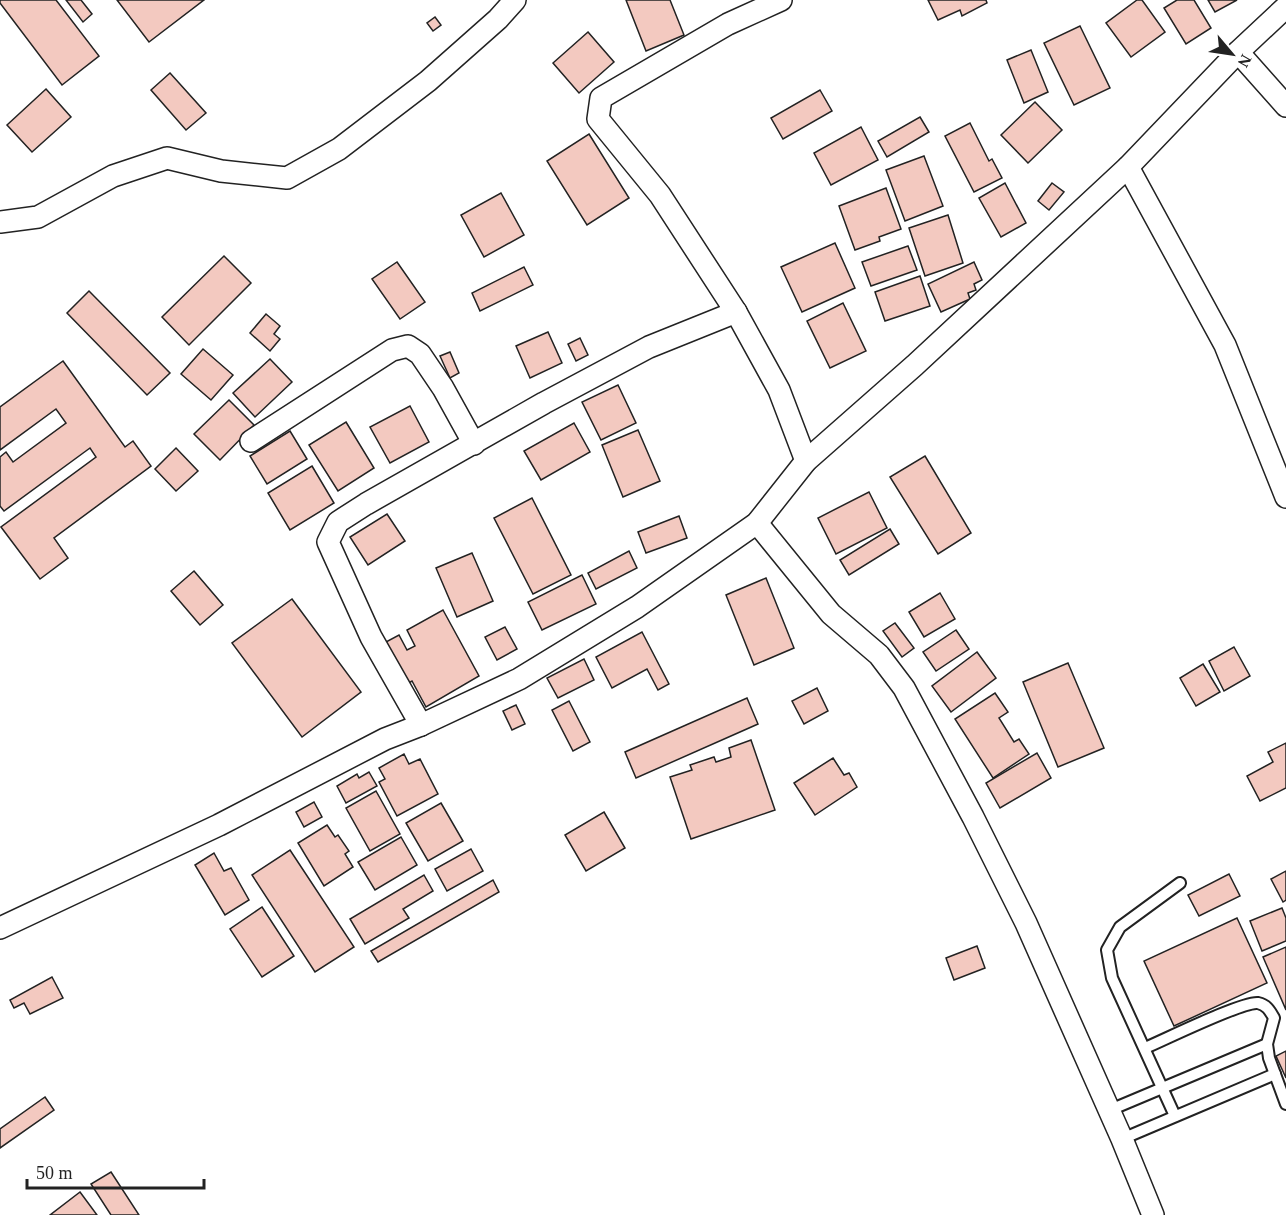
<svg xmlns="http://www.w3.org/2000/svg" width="1286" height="1215" font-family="Georgia,serif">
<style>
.building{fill:#f3c9c0;stroke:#222;stroke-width:1.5}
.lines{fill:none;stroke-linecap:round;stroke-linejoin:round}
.lane-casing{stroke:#222;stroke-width:14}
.street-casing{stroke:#222;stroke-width:24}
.lane{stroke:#fff;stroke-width:10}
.street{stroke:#fff;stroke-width:21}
</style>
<rect width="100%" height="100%" fill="#fff"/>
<g class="building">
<polygon points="0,0 56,0 99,56 62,85 0,3"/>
<polygon points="66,0 81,0 92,14 83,22"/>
<polygon points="117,0 204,0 149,42"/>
<polygon points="626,0 670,0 684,35 646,51"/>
<polygon points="928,0 986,0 987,3 962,16 960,10 938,20"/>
<polygon points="1137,0 1142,0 1165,32 1131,57 1106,23"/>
<polygon points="1177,0 1194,0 1211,28 1186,44 1164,8"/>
<polygon points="1208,0 1237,0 1215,12"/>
<polygon points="435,17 441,25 433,31 427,23"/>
<polygon points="1080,26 1110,88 1074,105 1044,43"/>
<polygon points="588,32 614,62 579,93 553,63"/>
<polygon points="1031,50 1048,92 1024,103 1007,60"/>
<polygon points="170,73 206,113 186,130 151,90"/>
<polygon points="46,89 71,117 32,152 7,125"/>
<polygon points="820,90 832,111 783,139 771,118"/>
<polygon points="1035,102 1062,130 1028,163 1001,135"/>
<polygon points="920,117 929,132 887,157 878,141"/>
<polygon points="970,123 989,161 992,159 1002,178 974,192 945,136"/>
<polygon points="861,127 878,160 831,185 814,153"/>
<polygon points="589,134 629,198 587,225 547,161"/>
<polygon points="924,156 943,206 905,221 886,170"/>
<polygon points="1005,183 1026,223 1001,237 979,198"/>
<polygon points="1052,183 1064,192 1049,210 1038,201"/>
<polygon points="886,188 901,229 879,237 880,241 855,250 839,206"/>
<polygon points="501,193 524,235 484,257 461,215"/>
<polygon points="948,215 963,263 925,276 909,228"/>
<polygon points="835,243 855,288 802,312 781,267"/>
<polygon points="908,246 917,270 871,286 862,262"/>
<polygon points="224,256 251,283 189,345 162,317"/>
<polygon points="397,262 425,302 400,319 372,279"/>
<polygon points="974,262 982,280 974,284 976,290 968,293 970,299 941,312 928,284"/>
<polygon points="524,267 533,285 480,311 472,293"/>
<polygon points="920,276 930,306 885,321 875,292"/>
<polygon points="89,291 170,373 147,395 67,313"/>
<polygon points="843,303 866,351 830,368 807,321"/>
<polygon points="266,314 280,326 274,334 280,339 270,351 250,333"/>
<polygon points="548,332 562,363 530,378 516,346"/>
<polygon points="580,338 588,355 576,361 568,344"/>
<polygon points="203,349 233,375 211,400 181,374"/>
<polygon points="450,352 459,373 450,378 440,356"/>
<polygon points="270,359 292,382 255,417 233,393"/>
<polygon points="63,361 125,447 133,441 151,466 54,538 68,558 40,579 1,527 96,457 90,448 4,511 0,506 0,457 6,452 13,462 66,423 56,409 0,450 0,407"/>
<polygon points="618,385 636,423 601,440 582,402"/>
<polygon points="229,400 254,425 220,460 194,434"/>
<polygon points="410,406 429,442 390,463 370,427"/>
<polygon points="346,422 374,468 338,491 309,445"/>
<polygon points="574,423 590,452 541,480 524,451"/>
<polygon points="638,430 660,481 623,497 602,445"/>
<polygon points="290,431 307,459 267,484 250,456"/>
<polygon points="176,448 198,471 176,491 155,469"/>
<polygon points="925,456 971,533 938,554 890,477"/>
<polygon points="312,466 334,503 290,530 268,493"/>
<polygon points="869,492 887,528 836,554 818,518"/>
<polygon points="532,498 571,575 533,594 494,518"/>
<polygon points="387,514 405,541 368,565 350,537"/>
<polygon points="679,516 687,538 646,553 638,532"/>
<polygon points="890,529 899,544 849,575 840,560"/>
<polygon points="629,551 637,568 596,589 588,573"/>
<polygon points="472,553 493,601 457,617 436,568"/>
<polygon points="194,571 223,605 200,625 171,591"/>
<polygon points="582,575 596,604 542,630 528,602"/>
<polygon points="766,578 794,648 754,665 726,595"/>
<polygon points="940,593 955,619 924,637 909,612"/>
<polygon points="292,599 361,692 302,737 232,643"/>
<polygon points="443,610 479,676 426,707 412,681 407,684 384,643 399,635 407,650 415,646 407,630"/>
<polygon points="895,623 914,648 902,657 883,631"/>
<polygon points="505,627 517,649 497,660 485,637"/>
<polygon points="956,630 969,649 936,671 923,652"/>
<polygon points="642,632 669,684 658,690 647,669 612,688 596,657"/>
<polygon points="1234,647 1250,676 1224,691 1209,661"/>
<polygon points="977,652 996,678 951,712 932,686"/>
<polygon points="584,659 594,680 558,698 547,678"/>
<polygon points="1068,663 1104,748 1058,767 1023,682"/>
<polygon points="1203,664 1220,692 1196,706 1180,678"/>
<polygon points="817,688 828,711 804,724 792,701"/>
<polygon points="995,693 1008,712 999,718 1014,742 1019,739 1029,754 993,778 955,719"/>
<polygon points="747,698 758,724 636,778 625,752"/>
<polygon points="569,701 590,742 573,751 552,710"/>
<polygon points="516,705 525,724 512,730 503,711"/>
<polygon points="751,740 775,810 691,839 670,777 692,770 690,765 714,757 716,762 731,757 729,748"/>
<polygon points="1286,743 1286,788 1260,801 1247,776 1273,762 1268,752"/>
<polygon points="1037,753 1051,778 1000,808 986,783"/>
<polygon points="404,754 409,764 420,759 438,794 397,816 379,782 385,779 379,768"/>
<polygon points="833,758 844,775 849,773 857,787 815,815 794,783"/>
<polygon points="369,772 377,786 346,803 337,786 357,774 359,778"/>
<polygon points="376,791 400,834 370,851 346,808"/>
<polygon points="314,802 322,817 304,827 296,812"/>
<polygon points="441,803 463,841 428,861 406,823"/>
<polygon points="604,812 625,848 586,871 565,835"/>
<polygon points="327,825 335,837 338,835 349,851 345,854 353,867 324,886 298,843"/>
<polygon points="401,837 417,865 375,890 358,862"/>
<polygon points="471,849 483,871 447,891 435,869"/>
<polygon points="290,850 354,947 315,972 252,875"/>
<polygon points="214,853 224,871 231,868 249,900 225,915 195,865"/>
<polygon points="1286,871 1286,900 1283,902 1271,879"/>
<polygon points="1229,874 1240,896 1199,916 1188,895"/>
<polygon points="424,875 433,891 403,909 409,918 365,944 350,919"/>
<polygon points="493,880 499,892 378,962 371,951"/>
<polygon points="262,907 294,956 262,977 230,929"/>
<polygon points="1282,908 1286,918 1286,941 1262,951 1250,921"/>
<polygon points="1237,918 1267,983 1174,1026 1144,961"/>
<polygon points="977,946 985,968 954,980 946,958"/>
<polygon points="1286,947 1286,1010 1263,957"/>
<polygon points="52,977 63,998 30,1014 24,1003 14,1008 10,1000"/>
<polygon points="1286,1051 1286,1078 1276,1056"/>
<polygon points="45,1097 54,1110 0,1148 0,1129"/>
<polygon points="111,1172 139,1215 111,1215 91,1184"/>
<polygon points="80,1192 97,1215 50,1215"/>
</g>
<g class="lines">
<g class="lane-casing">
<g id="lane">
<path d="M1145,1048c19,-8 98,-47 113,-45 9,2 12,8 16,15l-7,26 2,14 17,46"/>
<polyline points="1110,1110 1267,1044"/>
<polyline points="1175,1116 1112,978 1107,950 1120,927 1180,883"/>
<polyline points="1122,1139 1275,1074"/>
</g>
</g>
<g class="street-casing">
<g id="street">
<polyline points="781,0 728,24 601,98 598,119 660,195 736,312 779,390 806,461"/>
<polyline points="1238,52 1286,106"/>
<polyline points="1128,167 1225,345 1286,497"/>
<polyline points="0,222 38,217 113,176 167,158 221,171 287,178 339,149 428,81 498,19 515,0"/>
<polyline points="251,441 392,350 408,346 420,354 443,388 474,444"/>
<polyline points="757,523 831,614 879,655 904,688 973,817 1026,923 1122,1139 1153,1215"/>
<polyline points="421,725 371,637 328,542 338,522 366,504 544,403 649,347 736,312"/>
<polyline points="0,928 219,825 385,739 421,725 519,679 637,607 757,523 806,461 915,365 1128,167 1238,52 1286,7"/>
</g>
</g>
<use href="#lane" class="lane"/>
<use href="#street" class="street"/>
</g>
<g transform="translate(1232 54) rotate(119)" stroke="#ffffff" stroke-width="4.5" paint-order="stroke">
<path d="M0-4.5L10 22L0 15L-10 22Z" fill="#222222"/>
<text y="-9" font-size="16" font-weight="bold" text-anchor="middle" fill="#222222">N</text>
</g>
<path d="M27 1179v9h177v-9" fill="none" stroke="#222222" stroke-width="3"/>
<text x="36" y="1179" font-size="18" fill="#222222" stroke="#ffffff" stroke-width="4.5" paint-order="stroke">50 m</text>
</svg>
